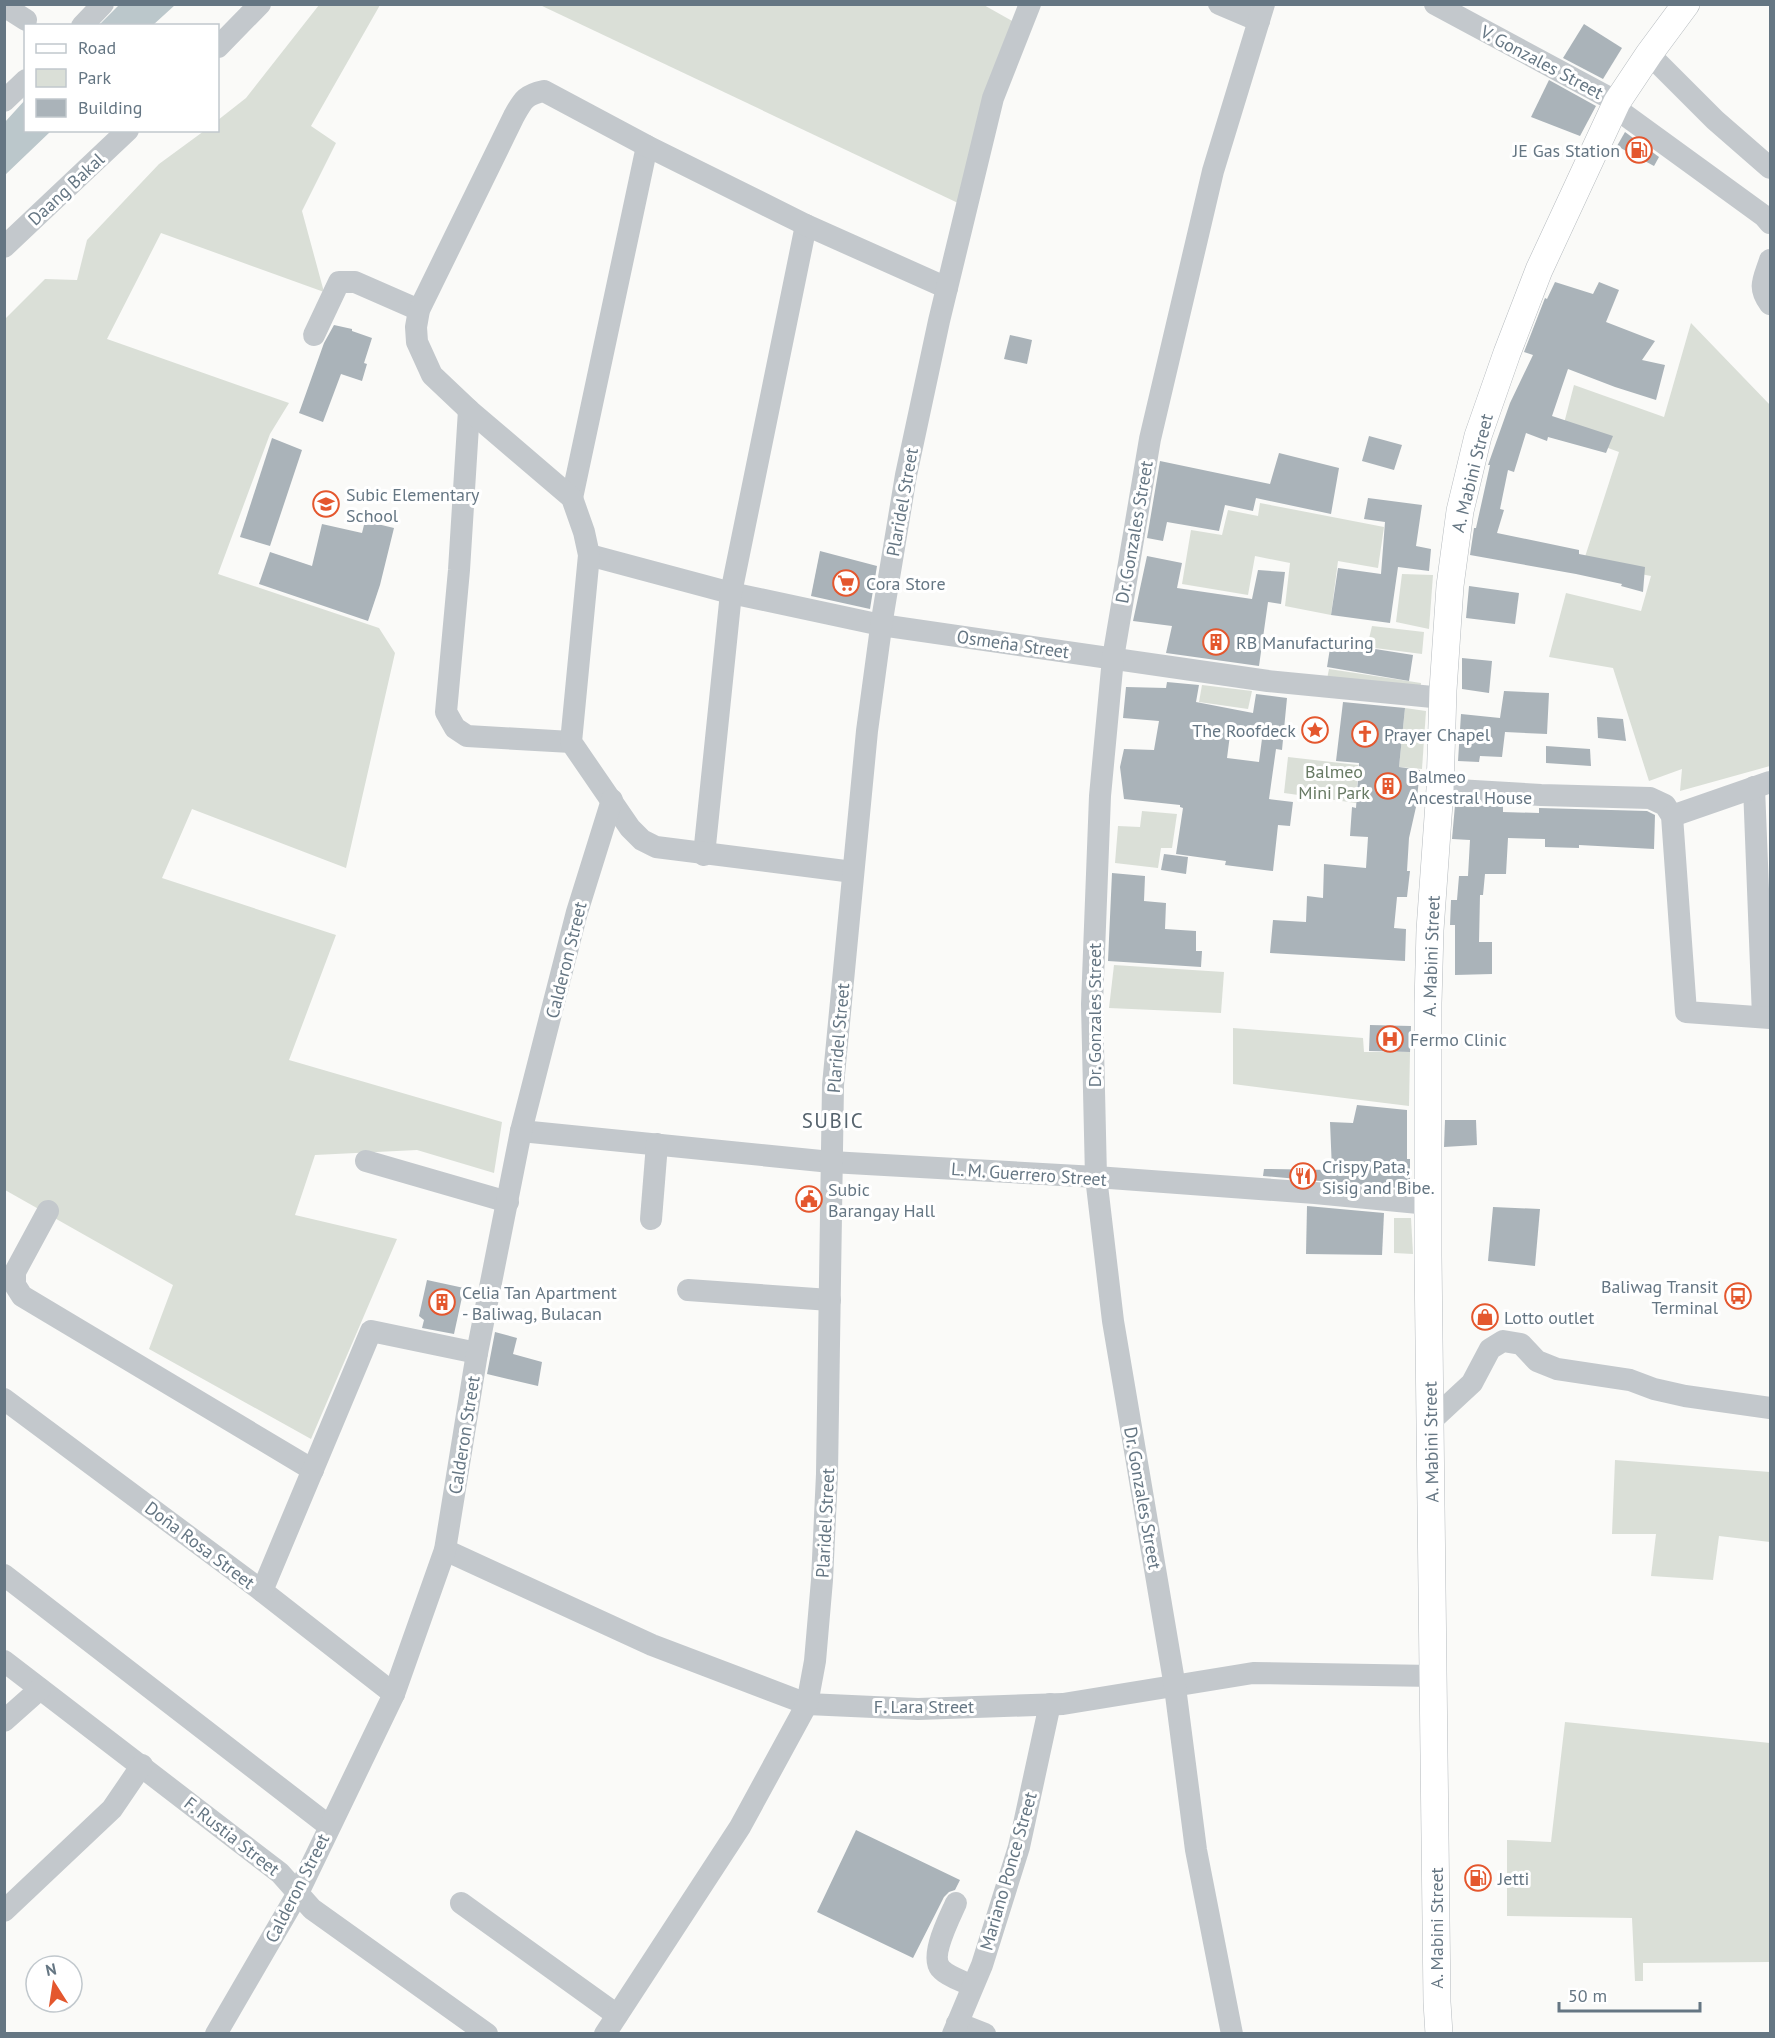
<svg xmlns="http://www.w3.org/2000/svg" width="1775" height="2038" font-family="'PT Sans',sans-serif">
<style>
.green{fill:#dadfd7}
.water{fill:#bbc7cb}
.building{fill:#aab3b9;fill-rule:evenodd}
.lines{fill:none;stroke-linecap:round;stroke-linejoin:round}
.major-casing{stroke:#b5babe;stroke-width:28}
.minor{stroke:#c3c8cc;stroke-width:22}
.major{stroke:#fff;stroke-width:27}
.labels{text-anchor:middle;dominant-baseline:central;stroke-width:6;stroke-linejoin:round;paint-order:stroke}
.street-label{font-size:18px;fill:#657683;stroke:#fff}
.poi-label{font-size:18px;fill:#657683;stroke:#fff;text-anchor:start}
.park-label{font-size:18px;fill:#687a64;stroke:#fff}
.quarter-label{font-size:21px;letter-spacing:1.5px;fill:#57646e;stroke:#fff}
</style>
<rect width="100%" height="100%" fill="#fafaf8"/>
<g class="green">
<polygon points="982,4 1014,22 958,203 540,5"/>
<polygon points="319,5 380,5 311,126 336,143 302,211 324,292 161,233 107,339 289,403 270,434 218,574 379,628 395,653 346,868 192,809 162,878 336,935 289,1060 502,1122 494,1173 417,1150 315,1155 295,1215 397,1239 311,1439 149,1349 173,1285 5,1190 5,319 45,279 77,280 87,240 159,164 204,131 218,130 218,120 246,98"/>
<polygon points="1691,323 1770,405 1770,766 1680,791 1682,769 1649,781 1613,668 1549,657 1566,593 1641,611 1651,576 1583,563 1619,452 1562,431 1574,385 1664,417"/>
<polygon points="1260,503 1384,527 1378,568 1338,561 1331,615 1285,606 1290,563 1255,556 1248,595 1182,584 1191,530 1222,535 1228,510 1258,516"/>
<polygon points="1402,574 1433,575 1429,629 1396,622"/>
<polygon points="1372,626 1424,632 1422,654 1367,647"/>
<polygon points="1329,669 1421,683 1420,694 1327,679"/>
<polygon points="1202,685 1252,691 1248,709 1199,702"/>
<polygon points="1405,708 1426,711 1422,769 1399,767"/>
<polygon points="1288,757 1358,765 1356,803 1284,793"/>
<polygon points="1142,811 1177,814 1172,848 1161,848 1158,868 1115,863 1118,826 1140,827"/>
<polygon points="1114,965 1224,972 1221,1013 1109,1008"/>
<polygon points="1233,1028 1363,1038 1364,1052 1410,1052 1409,1106 1233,1084"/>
<polygon points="1394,1218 1411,1218 1413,1254 1394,1253"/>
<polygon points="1615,1460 1770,1472 1770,1542 1719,1536 1713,1580 1651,1576 1656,1534 1612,1534"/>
<polygon points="1565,1722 1770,1743 1770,1962 1643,1963 1643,1981 1635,1981 1632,1918 1507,1916 1507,1840 1551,1842"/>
</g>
<g class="water">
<polygon points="119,5 119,4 175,5 153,25 99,25"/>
<polygon points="25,100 26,130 51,131 5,175 5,122"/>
</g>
<g class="building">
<polygon points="1584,24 1622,48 1603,79 1563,58"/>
<polygon points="1549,80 1596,106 1580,136 1531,117"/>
<polygon points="1625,132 1659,157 1654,166 1617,146"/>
<polygon points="1555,282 1593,294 1599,282 1619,290 1606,322 1655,341 1642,360 1665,365 1656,400 1615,387 1568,369 1552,416 1613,436 1606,453 1548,437 1547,441 1526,433 1514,472 1508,470 1500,509 1504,510 1497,533 1579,550 1579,554 1645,567 1643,592 1621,586 1622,584 1576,574 1470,555 1474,528 1476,528 1490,465 1488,465 1510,403 1533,355 1524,352 1545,298 1547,299"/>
<polygon points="334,325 352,329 352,331 372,338 364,363 367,364 362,381 341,374 323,422 299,413 324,343"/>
<polygon points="1010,335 1032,340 1027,364 1004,359"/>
<polygon points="1369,436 1402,445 1394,470 1362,461"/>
<polygon points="272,438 302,450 270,546 240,537"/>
<polygon points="1279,453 1339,468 1331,514 1256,498 1253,511 1225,505 1219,531 1167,522 1163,541 1147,538 1160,461 1270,484"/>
<polygon points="1368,498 1422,505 1416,546 1431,549 1429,571 1398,567 1390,623 1331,615 1338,568 1381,574 1385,522 1364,519"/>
<polygon points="365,521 394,528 380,585 368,621 259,584 270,552 312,566 322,524 362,533"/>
<polygon points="820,551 877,566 870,609 811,596"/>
<polygon points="1147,556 1182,563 1177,588 1252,599 1258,570 1285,572 1281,604 1268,602 1259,666 1166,653 1172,626 1133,621"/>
<polygon points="1469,586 1519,593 1515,624 1466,618"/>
<polygon points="1331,642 1413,655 1409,681 1327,667"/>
<polygon points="1462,658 1492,661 1489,693 1462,689"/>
<path d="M1167,682l32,3 -3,17 57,11 3,-19 31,4 -5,52 -6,-1 -7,50 24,3 -3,24 -12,-1 -5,46 -48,-6 1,-4 -50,-7 7,-46 -3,-1v-2l-56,-6 -4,-32 4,-18 30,1 5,-29 -36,-3 3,-31 40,1zM1231,727l32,4 -4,31 -32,-4z"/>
<polygon points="1504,691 1549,693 1547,734 1505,732 1502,757 1480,756 1479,762 1458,761 1461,714 1500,718"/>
<polygon points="1343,702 1405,708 1399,767 1420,770 1416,807 1409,838 1407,871 1410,871 1407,897 1397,897 1394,928 1406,929 1405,961 1270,953 1273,920 1306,922 1307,896 1323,898 1324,864 1366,868 1368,837 1350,836 1352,807 1356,808 1359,763 1336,761"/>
<polygon points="1597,717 1623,719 1626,741 1598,738"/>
<polygon points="1546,746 1590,749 1591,766 1546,763"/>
<polygon points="1455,805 1503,806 1503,812 1539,813 1539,808 1647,811 1655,815 1654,849 1579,845 1579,848 1545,847 1545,839 1508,838 1506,874 1485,874 1483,895 1480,895 1479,942 1492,942 1492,974 1455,975 1455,925 1450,925 1451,900 1457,900 1459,876 1468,876 1470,840 1452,839"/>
<polygon points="1164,854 1188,857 1186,874 1161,870"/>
<polygon points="1112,873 1145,876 1144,901 1166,903 1165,929 1196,931 1196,951 1202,951 1201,967 1108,961"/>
<polygon points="1370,1025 1411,1026 1410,1052 1369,1051"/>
<polygon points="1357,1105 1407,1110 1407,1159 1410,1159 1410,1189 1263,1176 1264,1169 1332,1170 1330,1122 1353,1123"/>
<polygon points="1445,1120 1476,1120 1477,1145 1444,1147"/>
<polygon points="1307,1206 1384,1213 1382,1255 1306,1254"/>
<polygon points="1493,1207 1540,1209 1535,1266 1488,1261"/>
<polygon points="427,1280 464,1288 454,1334 422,1328 424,1320 419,1316"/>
<polygon points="495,1332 517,1338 513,1354 542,1362 538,1386 487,1374"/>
<polygon points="856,1830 960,1880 955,1890 949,1892 944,1897 913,1958 817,1912"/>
</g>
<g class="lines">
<g class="major-casing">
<polyline id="major" points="1439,2034 1437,2002 1428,1256 1428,1003 1430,930 1440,789 1443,690 1450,586 1460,511 1478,436 1507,353 1539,270 1617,102 1649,54 1686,4"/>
</g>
<g class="minor">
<polyline points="1219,4 1259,21"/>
<polyline points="1435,4 1617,102"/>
<polyline points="4,6 26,20"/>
<polyline points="82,26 103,4"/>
<polyline points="218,47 260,4"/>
<polyline points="1649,54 1715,120 1770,168"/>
<polyline points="4,101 26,80"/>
<polyline points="1614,107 1764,216 1770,223"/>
<polyline points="4,247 128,130"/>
<path d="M1770,260c-6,19 -13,27 0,44"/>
<polyline points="314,335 339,282 355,282 419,310"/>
<polyline points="469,410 459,570 446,712 455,728 467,736 571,742"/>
<polyline points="572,498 647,146"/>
<polyline points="589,555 731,593 881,625 1268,681 1443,698"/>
<polyline points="1754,787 1763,1017"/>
<polyline points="1440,789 1541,795 1650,798 1665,805 1672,816 1686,1012 1770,1018"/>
<polyline points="1672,816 1770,782"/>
<polyline points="704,855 731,593 806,225"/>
<path d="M853,872l-197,-25 -14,-7 -12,-12 -59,-86 18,-187 -5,-23 -12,-34 -103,-88 -37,-35 -15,-33 -1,-15 3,-17 95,-194c9,-16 11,-21 30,-25l103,55 159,79 141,63"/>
<polyline points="521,1131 831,1162 1096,1177 1315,1193 1429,1204"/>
<polyline points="366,1161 508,1202"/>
<polyline points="48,1211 15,1272 15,1285 22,1296 313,1470"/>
<polyline points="651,1219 657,1144"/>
<polyline points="688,1290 830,1300"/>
<polyline points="4,1399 262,1591 394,1694"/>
<polyline points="1431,1421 1472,1383 1490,1349 1503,1341 1521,1344 1537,1361 1557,1369 1630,1380 1654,1389 1685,1396 1770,1408"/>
<polyline points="445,1550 652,1645 807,1704 918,1709 1063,1704 1253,1673 1433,1676"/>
<polyline points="4,1575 329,1826"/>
<polyline points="262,1591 371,1331 477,1353"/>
<polyline points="4,1661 280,1873 312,1909 487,2034"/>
<polyline points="4,1721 40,1689"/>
<polyline points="461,1903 617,2015"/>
<path d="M956,1903c-6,14 -28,55 -14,67 7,7 21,11 30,16"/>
<polyline points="4,1911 112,1809 142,1765"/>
<polyline points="957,2023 985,2034"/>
<polyline points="216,2034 298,1893 394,1694 445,1550 477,1353 521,1131 577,912 612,800"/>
<polyline points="605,2034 740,1827 807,1704 815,1661 822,1580 827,1474 833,1085 867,731 882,620 906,475 939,321 993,98 1030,4"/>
<polyline points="953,2034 982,1965 1019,1847 1050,1704"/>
<polyline points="1232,2034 1196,1850 1175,1687 1113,1321 1096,1177 1092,1004 1100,796 1113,658 1150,439 1213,171 1264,4"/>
</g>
<use href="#major" class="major"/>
</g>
<defs>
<g id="fuel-ring" transform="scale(1.35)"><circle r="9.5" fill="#fff" stroke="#e4572e" stroke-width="1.5"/><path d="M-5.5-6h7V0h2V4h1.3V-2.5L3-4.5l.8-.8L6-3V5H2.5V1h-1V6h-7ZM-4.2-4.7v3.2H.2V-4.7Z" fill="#e4572e"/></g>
<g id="school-ring" transform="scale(1.35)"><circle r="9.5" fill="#fff" stroke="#e4572e" stroke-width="1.5"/><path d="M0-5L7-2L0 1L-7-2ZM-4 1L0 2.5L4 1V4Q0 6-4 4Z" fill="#e4572e"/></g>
<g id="supermarket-ring" transform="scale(1.35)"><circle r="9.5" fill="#fff" stroke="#e4572e" stroke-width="1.5"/><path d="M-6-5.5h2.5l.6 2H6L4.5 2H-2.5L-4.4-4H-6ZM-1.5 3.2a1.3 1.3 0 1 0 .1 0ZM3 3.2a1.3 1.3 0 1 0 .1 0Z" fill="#e4572e"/></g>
<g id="building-ring" transform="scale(1.35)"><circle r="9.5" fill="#fff" stroke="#e4572e" stroke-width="1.5"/><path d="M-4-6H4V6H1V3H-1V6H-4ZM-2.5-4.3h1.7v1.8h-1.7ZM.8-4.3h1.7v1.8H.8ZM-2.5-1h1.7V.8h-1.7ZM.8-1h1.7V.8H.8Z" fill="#e4572e"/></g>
<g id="sight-ring" transform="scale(1.35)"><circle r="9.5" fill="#fff" stroke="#e4572e" stroke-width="1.5"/><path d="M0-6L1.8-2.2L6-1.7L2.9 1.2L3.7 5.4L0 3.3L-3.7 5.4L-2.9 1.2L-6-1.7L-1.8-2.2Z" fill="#e4572e"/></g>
<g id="church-ring" transform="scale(1.35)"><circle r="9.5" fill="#fff" stroke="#e4572e" stroke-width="1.5"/><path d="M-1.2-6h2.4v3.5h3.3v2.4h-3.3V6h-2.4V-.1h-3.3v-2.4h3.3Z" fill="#e4572e"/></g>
<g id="hospital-ring" transform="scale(1.35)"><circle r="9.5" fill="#fff" stroke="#e4572e" stroke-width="1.5"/><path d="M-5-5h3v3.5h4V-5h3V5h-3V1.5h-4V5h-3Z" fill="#e4572e"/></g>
<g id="restaurant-ring" transform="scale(1.35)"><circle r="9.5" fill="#fff" stroke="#e4572e" stroke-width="1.5"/><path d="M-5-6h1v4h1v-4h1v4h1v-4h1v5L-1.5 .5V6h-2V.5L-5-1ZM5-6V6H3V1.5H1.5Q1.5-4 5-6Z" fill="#e4572e"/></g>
<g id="civic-ring" transform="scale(1.35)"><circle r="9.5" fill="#fff" stroke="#e4572e" stroke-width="1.5"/><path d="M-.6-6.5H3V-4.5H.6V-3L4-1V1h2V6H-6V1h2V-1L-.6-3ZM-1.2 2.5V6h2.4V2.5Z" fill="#e4572e"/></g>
<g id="bus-ring" transform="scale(1.35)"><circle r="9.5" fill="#fff" stroke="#e4572e" stroke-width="1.5"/><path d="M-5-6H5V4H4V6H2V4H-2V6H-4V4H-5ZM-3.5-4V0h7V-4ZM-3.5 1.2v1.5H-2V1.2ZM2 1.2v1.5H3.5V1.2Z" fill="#e4572e"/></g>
<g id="shop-ring" transform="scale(1.35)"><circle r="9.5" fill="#fff" stroke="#e4572e" stroke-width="1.5"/><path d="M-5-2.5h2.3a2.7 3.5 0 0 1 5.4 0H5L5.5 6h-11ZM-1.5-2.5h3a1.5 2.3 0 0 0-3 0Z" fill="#e4572e"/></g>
</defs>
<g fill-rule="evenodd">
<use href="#fuel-ring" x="1639" y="150"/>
<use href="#school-ring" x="326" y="504"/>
<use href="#supermarket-ring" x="846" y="583"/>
<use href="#building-ring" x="1216" y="642"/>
<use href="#sight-ring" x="1315" y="730"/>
<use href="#church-ring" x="1365" y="734"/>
<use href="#building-ring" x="1388" y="786"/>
<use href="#hospital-ring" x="1390" y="1039"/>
<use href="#restaurant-ring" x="1303" y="1176"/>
<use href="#civic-ring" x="809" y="1199"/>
<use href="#bus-ring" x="1738" y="1296"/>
<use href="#building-ring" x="442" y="1302"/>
<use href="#shop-ring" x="1485" y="1317"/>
<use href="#fuel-ring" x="1478" y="1878"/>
</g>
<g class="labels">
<g class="street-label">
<text transform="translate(1542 62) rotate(28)">V. Gonzales Street</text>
<text transform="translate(66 189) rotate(-43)">Daang Bakal</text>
<text transform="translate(1472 473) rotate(-76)">A. Mabini Street</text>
<text transform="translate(902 502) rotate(-80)">Plaridel Street</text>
<text transform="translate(1134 532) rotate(-80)">Dr. Gonzales Street</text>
<text transform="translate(1013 644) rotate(8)">Osmeña Street</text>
<text transform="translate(1431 956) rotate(-88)">A. Mabini Street</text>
<text transform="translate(566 960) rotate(-76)">Calderon Street</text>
<text transform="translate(1094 1015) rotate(-90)">Dr. Gonzales Street</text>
<text transform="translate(838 1038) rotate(-85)">Plaridel Street</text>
<text transform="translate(1029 1174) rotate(4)">L. M. Guerrero Street</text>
<text transform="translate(464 1435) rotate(-81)">Calderon Street</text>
<text transform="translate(1431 1442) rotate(-91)">A. Mabini Street</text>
<text transform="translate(1143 1498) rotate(80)">Dr. Gonzales Street</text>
<text transform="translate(825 1523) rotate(-87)">Plaridel Street</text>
<text transform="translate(200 1545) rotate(37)">Doña Rosa Street</text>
<text x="924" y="1706">F. Lara Street</text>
<text transform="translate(232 1836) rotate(38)">F. Rustia Street</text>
<text transform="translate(1008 1871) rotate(-74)">Mariano Ponce Street</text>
<text transform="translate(297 1888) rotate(-63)">Calderon Street</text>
<text transform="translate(1436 1928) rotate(-90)">A. Mabini Street</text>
</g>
<g class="poi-label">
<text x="1620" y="150" text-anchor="end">JE Gas Station</text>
<text x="346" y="494">Subic Elementary<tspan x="346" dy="21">School</tspan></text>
<text x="866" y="583">Cora Store</text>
<text x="1236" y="642">RB Manufacturing</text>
<text x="1296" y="730" text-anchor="end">The Roofdeck</text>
<text x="1384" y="734">Prayer Chapel</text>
<text x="1408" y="776">Balmeo<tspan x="1408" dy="21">Ancestral House</tspan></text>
<text x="1410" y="1039">Fermo Clinic</text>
<text x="1322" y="1166">Crispy Pata,<tspan x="1322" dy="21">Sisig and Bibe.</tspan></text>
<text x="828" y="1189">Subic<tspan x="828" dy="21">Barangay Hall</tspan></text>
<text x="1718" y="1286" text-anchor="end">Baliwag Transit<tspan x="1718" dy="21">Terminal</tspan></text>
<text x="462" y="1292">Celia Tan Apartment<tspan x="462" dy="21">- Baliwag, Bulacan</tspan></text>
<text x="1504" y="1317">Lotto outlet</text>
<text x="1498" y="1878">Jetti</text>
</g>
<g class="park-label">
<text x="1334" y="771">Balmeo<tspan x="1334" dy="21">Mini Park</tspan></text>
</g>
<g class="quarter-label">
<text x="833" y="1120">SUBIC</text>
</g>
</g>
<rect width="1775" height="2038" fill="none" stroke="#657683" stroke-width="12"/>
<rect x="24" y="24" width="195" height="108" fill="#ffffff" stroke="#c1c8cd" stroke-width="1.5"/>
<rect x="36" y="44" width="30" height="9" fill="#ffffff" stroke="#c1c8cd" stroke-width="1.5"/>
<text x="78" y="54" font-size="18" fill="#657683">Road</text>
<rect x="36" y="69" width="30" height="18" fill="#dadfd7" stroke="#c1c8cd" stroke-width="1.5"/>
<text x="78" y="84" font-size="18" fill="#657683">Park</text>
<rect x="36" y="99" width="30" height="18" fill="#aab3b9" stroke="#c1c8cd" stroke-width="1.5"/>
<text x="78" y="114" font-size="18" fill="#657683">Building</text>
<g transform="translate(54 1984) rotate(348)"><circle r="28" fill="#ffffff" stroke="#c1c8cd" stroke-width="1.5"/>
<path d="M0-4.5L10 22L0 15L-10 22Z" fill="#e4572e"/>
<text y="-9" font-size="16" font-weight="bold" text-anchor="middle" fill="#657683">N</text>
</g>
<path d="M1559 2002v9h141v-9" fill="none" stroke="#657683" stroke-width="3"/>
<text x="1568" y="2002" font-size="18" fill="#657683" stroke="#ffffff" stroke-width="4.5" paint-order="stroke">50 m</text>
</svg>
